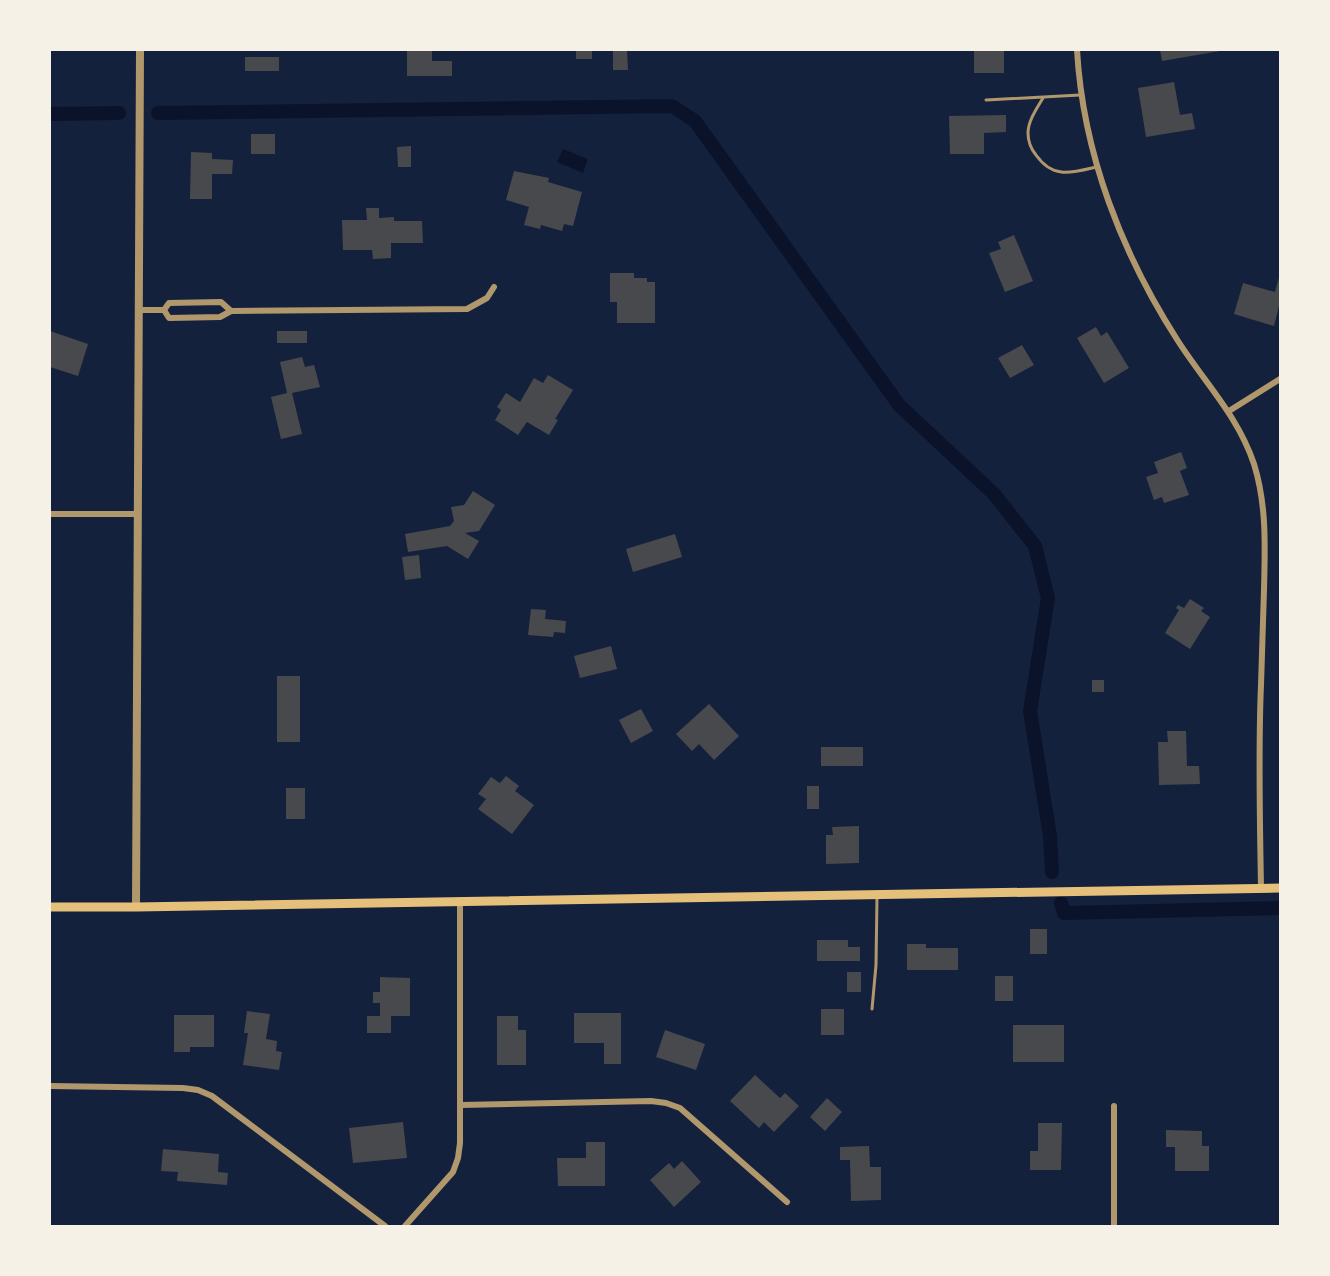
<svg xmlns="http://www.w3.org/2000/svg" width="1330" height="1276" font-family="Figtree,sans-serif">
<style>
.water{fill:#0b132b}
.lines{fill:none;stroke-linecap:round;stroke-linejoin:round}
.canal{stroke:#0b132b;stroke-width:14}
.building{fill:#48494c}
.service{stroke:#b1986c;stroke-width:3}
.minor{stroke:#b1986c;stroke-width:6}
.tertiary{stroke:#b1986c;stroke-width:8}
.secondary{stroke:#e5c07b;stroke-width:9}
</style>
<rect width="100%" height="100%" fill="#14213d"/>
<polygon class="water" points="563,149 588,159 583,173 557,162"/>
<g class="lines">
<g class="canal">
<polyline points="158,113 672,106 695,121 899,405 994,494 1035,546 1048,598 1030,711 1050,836 1052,872"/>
<polyline points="50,114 119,113"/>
<polyline points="1061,903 1064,913 1280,908"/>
</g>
</g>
<g class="building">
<polygon points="407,50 432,50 432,61 452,61 452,76 407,76"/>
<rect x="576" y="50" width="16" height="9"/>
<polygon points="613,50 627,50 628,70 613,70"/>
<rect x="974" y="50" width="30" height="23"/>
<polygon points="1160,50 1220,50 1220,51 1162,61"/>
<rect x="245" y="57" width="34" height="14"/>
<polygon points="1174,82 1180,115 1192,113 1195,129 1146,137 1138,88"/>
<polygon points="1006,115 1006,132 984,133 984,154 950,154 949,116"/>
<rect x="251" y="134" width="24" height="20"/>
<polygon points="411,146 411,167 398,167 397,147"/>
<polygon points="191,152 212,153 212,159 233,160 232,174 212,174 212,199 190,199"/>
<polygon points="514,171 549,178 548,182 582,192 573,226 564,224 562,231 541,225 540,229 524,225 529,207 506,200"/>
<polygon points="366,208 379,208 379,218 394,217 394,221 422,221 423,243 391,243 391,258 373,259 372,250 343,250 342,220 367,220"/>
<polygon points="1014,235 1033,281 1005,292 989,253 1001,249 998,242"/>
<polygon points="610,273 634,273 634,278 647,278 647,282 655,282 655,323 617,323 617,302 610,302"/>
<polygon points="1280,274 1280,302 1274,326 1234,314 1243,283 1275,292"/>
<polygon points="1096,327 1101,336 1107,332 1129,368 1104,383 1077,338"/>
<polygon points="50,331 88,344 78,376 50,367"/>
<rect x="277" y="331" width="30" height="12"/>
<polygon points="1022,345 1034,365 1010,378 998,358"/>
<polygon points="302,357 305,367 314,365 320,387 292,393 302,434 281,439 271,397 287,393 280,362"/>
<polygon points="548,375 573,390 555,419 558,420 549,435 527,422 518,435 495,420 501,410 497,407 506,393 520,402 534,378 543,383"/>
<polygon points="1181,452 1187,468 1180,471 1189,495 1164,503 1162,497 1154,500 1146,477 1158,473 1154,462"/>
<polygon points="473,491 495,505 479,531 465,533 479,541 468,559 447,546 408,552 405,534 450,526 454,521 451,507 464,505"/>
<polygon points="675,534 682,557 633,572 626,549"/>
<polygon points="419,555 421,578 405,580 402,557"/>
<polygon points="1190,599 1204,608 1201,611 1210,617 1190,649 1165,633 1179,610 1176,608 1178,605 1184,608"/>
<polygon points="531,609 546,610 545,619 566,621 565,633 554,632 553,637 528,635"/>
<polygon points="611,646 617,669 580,678 574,656"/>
<rect x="277" y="676" width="23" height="66"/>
<rect x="1092" y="680" width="12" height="12"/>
<polygon points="709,704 739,736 714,760 699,744 692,751 676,734"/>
<polygon points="641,709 653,731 631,743 619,720"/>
<polygon points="1167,731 1186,731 1187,766 1199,766 1200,784 1159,785 1158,742 1168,742"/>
<rect x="821" y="747" width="42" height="19"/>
<polygon points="506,776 519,786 515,791 534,805 512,834 478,809 486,799 478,794 491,777 500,783"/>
<rect x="807" y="786" width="12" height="23"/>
<rect x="286" y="788" width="19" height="31"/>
<polygon points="859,826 859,863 826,864 826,835 833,835 832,827"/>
<rect x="1030" y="929" width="17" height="25"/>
<polygon points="817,940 848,940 848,947 860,947 860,961 817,961"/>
<polygon points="907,944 926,944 926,948 958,948 958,970 907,970"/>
<rect x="847" y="972" width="14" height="20"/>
<rect x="995" y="976" width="18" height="25"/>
<polygon points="380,977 410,978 410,1016 391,1016 391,1033 367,1033 367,1016 380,1016 380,1003 373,1003 373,992 380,992"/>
<rect x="821" y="1009" width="23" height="26"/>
<polygon points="247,1011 270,1014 266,1039 277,1041 276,1051 282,1052 279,1070 243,1065 248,1033 244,1033"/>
<polygon points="574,1013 621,1013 621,1064 604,1064 604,1043 574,1043"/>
<polygon points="174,1015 214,1015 214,1047 190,1047 190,1052 174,1052"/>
<polygon points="497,1016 518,1016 518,1030 526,1030 526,1065 497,1065"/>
<rect x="1013" y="1025" width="51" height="37"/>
<polygon points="665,1030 705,1044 696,1070 656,1057"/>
<polygon points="755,1075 780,1098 785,1093 799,1106 774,1132 764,1122 759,1128 730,1101"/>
<polygon points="827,1098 842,1112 825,1131 810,1117"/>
<polygon points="403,1122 407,1158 353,1163 349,1128"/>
<polygon points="1038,1123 1062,1123 1061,1170 1030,1170 1030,1151 1038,1151"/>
<polygon points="1166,1130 1202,1131 1202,1146 1209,1146 1209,1171 1175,1171 1175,1147 1166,1147"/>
<polygon points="586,1142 605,1142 605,1186 558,1186 557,1158 586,1158"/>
<polygon points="869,1146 870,1167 881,1167 881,1200 851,1201 850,1160 840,1160 840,1147"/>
<polygon points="163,1149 219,1154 218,1172 228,1173 227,1185 177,1181 178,1172 161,1171"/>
<polygon points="682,1161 701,1182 674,1207 650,1180 669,1163 674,1169"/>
</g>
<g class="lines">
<g class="service">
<path d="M1043,98c-6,10 -15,23 -15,35 0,9 3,16 8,22 17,24 35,18 60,12"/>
<polyline points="986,100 1080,95"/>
<polyline points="872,1009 876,965 877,897"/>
</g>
<g class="minor">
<path d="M1077,50c6,104 45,204 101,291 27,42 60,75 76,123 13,42 11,83 10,126 -1,32 -2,63 -3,95 -3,68 -1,136 0,204"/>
<polyline points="138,310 164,310"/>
<polyline points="231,311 221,302 169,303 164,310 169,318 220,317 231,311 467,309 487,298 494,287"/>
<polyline points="1229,411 1280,379"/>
<polyline points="50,514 138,514"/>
<polyline points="50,1086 183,1088 198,1090 212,1096 385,1226"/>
<polyline points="460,1105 651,1101 666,1103 680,1108 787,1202"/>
<polyline points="405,1226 453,1172 458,1158 460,1143 460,902"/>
<polyline points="1114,1226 1114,1106"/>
</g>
<polyline class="tertiary" points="136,907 140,50"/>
<polyline class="secondary" points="50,907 136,907 1280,888"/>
</g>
<rect width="1330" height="1276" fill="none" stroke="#f6f1e7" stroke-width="102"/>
</svg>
